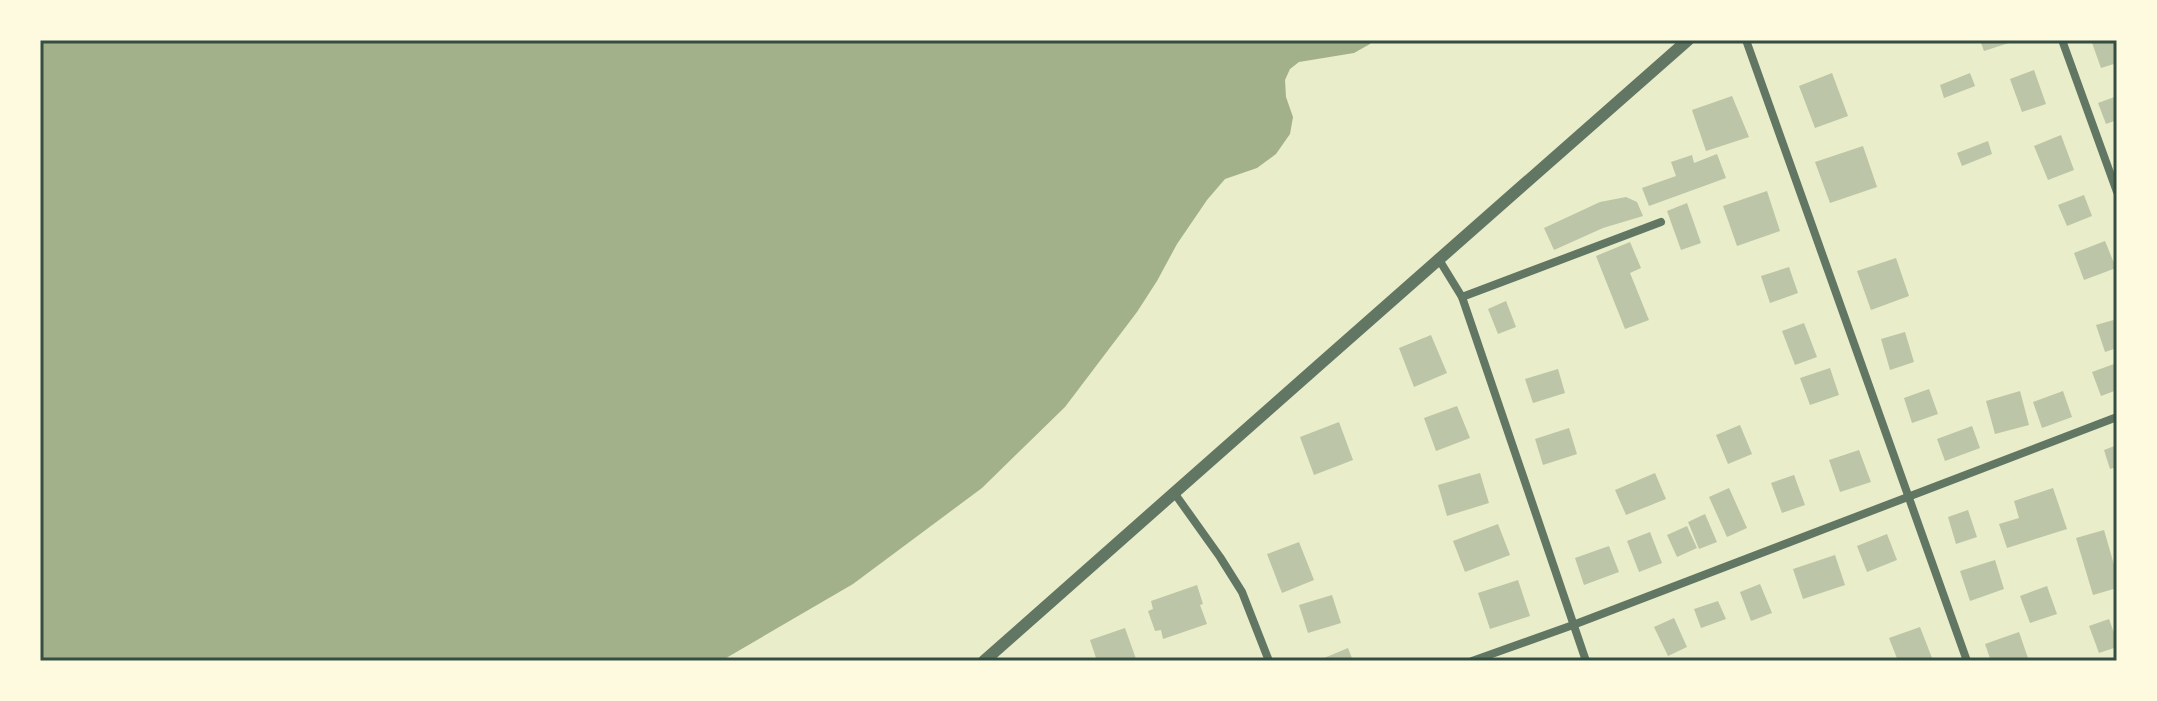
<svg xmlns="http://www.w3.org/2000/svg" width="2157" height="701" font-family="Ubuntu,sans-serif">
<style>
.water{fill:#a3b18a}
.building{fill:#bcc5a7}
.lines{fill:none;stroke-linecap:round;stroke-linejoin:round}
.minor{stroke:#617663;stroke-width:8}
.tertiary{stroke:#617663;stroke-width:12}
.neatline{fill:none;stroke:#344e41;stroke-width:3}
</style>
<rect width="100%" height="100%" fill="#e9edc9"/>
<polygon class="water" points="40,40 1372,40 1370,44 1354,53 1299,62 1290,69 1285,80 1286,97 1293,117 1290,134 1276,154 1257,168 1225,179 1207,200 1177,244 1157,281 1137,312 1065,407 982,488 853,584 721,661 40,661"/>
<g class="building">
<polygon points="1980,40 2015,40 2015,41 1984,51"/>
<polygon points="2091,40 2117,40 2117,63 2101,68"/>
<polygon points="2034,70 2046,104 2022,112 2010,79"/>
<polygon points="1832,73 1848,116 1815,128 1799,86"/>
<polygon points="1970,73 1975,86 1944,98 1940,85"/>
<polygon points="1732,96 1749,137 1706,151 1692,110"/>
<polygon points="2117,96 2117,120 2106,124 2098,103"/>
<polygon points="2061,135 2074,170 2048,180 2034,146"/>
<polygon points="1988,141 1992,154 1962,166 1957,153"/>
<polygon points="1863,146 1877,187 1830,203 1815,162"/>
<polygon points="1717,154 1726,178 1649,206 1642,188 1676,176 1671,162 1692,155 1694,163"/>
<polygon points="1767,191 1780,231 1737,246 1723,206"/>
<polygon points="2084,195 2092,216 2067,226 2058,205"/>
<polygon points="1626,197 1637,202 1643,216 1603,228 1554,250 1544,228 1600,202"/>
<polygon points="1687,203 1701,243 1681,250 1667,211"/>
<polygon points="2105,241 2116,268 2084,280 2074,253"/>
<polygon points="1630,242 1641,268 1630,273 1649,320 1625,329 1596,256"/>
<polygon points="1896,258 1909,296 1871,310 1857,271"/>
<polygon points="1789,267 1798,293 1770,303 1761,276"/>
<polygon points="1506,301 1516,327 1498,334 1488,309"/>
<polygon points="2117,319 2117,348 2105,352 2096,325"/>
<polygon points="1804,323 1817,357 1795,365 1782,331"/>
<polygon points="1905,332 1914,362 1890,370 1881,339"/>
<polygon points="1431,335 1447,373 1414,387 1399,348"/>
<polygon points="2114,364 2117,371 2117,390 2101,396 2092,372"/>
<polygon points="1830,368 1839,395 1810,405 1800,378"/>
<polygon points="1558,369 1565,393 1533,403 1525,379"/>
<polygon points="1929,389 1938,414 1912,423 1904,398"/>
<polygon points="2020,391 2029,425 1995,434 1986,401"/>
<polygon points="2063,391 2072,417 2042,428 2033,402"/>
<polygon points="1457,406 1470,438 1436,451 1424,418"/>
<polygon points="1339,422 1353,460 1314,475 1300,437"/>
<polygon points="1740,425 1752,454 1728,464 1716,435"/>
<polygon points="1972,426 1980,448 1945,461 1937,439"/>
<polygon points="1569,428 1577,454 1543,465 1535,439"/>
<polygon points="2117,445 2117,467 2110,469 2104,450"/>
<polygon points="1859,450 1871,482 1840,492 1829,460"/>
<polygon points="1480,473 1489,503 1447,516 1438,485"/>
<polygon points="1655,473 1666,499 1626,515 1615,490"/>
<polygon points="1794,475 1805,505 1782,513 1771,483"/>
<polygon points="1729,488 1747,528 1727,537 1709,497"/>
<polygon points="2053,488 2067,529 2007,548 1999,524 2019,518 2014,501"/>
<polygon points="1968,510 1977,537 1956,544 1948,517"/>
<polygon points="1705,514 1717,542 1699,549 1688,522"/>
<polygon points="1498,524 1510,555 1465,572 1453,541"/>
<polygon points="1687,526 1697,548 1677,557 1667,535"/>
<polygon points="2104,530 2117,575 2117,588 2093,595 2076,538"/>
<polygon points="1650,532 1662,563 1639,572 1627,541"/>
<polygon points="1887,534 1897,560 1867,572 1857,546"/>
<polygon points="1299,542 1314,580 1282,593 1267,554"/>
<polygon points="1609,546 1619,572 1584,585 1575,558"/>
<polygon points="1835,555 1845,585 1803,599 1793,569"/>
<polygon points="1995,560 2004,589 1970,601 1960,571"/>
<polygon points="1518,580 1530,616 1490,629 1478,593"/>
<polygon points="1760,584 1772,613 1751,621 1740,592"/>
<polygon points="1197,585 1203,604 1200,605 1207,624 1163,639 1161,630 1155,631 1148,611 1153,609 1151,601"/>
<polygon points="2047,586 2057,614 2030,623 2020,596"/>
<polygon points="1332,595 1341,623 1308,633 1299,605"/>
<polygon points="1718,601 1726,619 1701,628 1694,609"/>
<polygon points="1674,618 1687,647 1668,656 1654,627"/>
<polygon points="2109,619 2117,641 2117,647 2099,653 2089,626"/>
<polygon points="1920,627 1932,658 1925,661 1898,661 1889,638"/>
<polygon points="1125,628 1136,659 1097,661 1090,640"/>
<polygon points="2019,632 2029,661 1991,661 1985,644"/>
<polygon points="1348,648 1353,661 1317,661"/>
</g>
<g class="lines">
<g class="minor">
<polyline points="1746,40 1967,661"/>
<polyline points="2062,40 2117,192"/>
<polyline points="1438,258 1462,297 1586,661"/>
<polyline points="1462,297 1661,222"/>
<polyline points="1175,494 1220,557 1242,592 1269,661"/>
<polyline points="1472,661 1573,625 2117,417"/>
</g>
<path class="tertiary" d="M984,661c235,-207 468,-415 704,-621"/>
</g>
<rect width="2157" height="701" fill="none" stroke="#fefae0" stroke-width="84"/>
<rect x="42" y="42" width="2073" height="617" class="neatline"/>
</svg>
